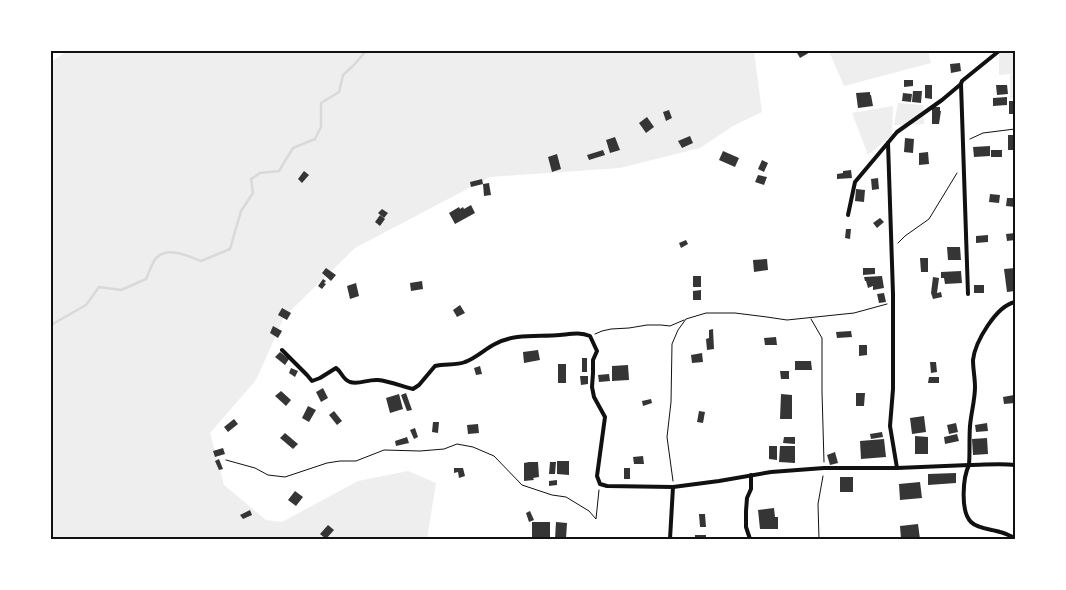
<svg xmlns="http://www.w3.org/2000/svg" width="1066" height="590" font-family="'DejaVu Sans',sans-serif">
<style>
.green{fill:#eee}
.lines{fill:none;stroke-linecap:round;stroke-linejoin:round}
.stream{stroke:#d9d9d9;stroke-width:2.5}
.building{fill:#353535}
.path{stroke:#111;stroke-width:1}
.minor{stroke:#111;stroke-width:4}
.neatline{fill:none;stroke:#111;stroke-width:2}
</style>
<rect width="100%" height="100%" fill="#fff"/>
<g class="green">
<polygon points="67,51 754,51 762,112 733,126 700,148 620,168 490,177 355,248 284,317 256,380 210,433 224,485 266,520 282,522 358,481 408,471 436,483 427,539 51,539 51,62"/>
<polygon points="829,51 928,51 931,63 844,86"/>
<polygon points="1008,51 1015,51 1015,98 1010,99 1010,74 999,75 999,53"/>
<polygon points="898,103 923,105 924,124 894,125"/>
<polygon points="893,106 892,135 868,155 852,113"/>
</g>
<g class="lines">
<path class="stream" d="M51,325l35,-20 13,-18 22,3 25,-11c3,-6 6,-16 10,-21 12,-12 32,-2 45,3l29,-12 11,-38 12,-18 -2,-14 9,-6 19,-2 14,-23 22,-9 6,-12v-24l18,-11 4,-17 10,-9 13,-15"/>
</g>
<g class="building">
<polygon points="796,51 812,51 800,58"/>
<polygon points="960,63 961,71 951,73 950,64"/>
<polygon points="904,80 913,80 913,86 904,87"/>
<polygon points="925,85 932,85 932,99 925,98"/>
<polygon points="996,85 1007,85 1008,94 997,95"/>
<polygon points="913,91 922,91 921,103 912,102"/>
<polygon points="870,92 870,95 871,95 873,106 858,108 856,93"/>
<polygon points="903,93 912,94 911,102 902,101"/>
<polygon points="1007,97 1007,105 993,106 993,98"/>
<rect x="1009" y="101" width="6" height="13"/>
<polygon points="932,107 940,107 940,111 941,111 939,124 932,124"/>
<polygon points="669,110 672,118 666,121 663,112"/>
<polygon points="647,117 654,127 646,133 639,123"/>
<rect x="1008" y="135" width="7" height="15"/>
<polygon points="690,136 693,143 682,148 678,141"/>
<polygon points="615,137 620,150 610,153 606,140"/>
<polygon points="905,138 914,139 913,153 904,152"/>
<polygon points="990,146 990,156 974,157 973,147"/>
<polygon points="603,150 605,155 589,160 587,155"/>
<rect x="991" y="150" width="11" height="7"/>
<polygon points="723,151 739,158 735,167 719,160"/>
<polygon points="928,152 929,164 919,165 919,153"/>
<polygon points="557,154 561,169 552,172 548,157"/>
<polygon points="762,160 768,163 764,172 758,169"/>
<polygon points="851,170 852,178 837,179 837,174 843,173 843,171"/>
<polygon points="304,171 309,175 302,183 298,179"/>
<polygon points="758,175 767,177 764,185 755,182"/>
<polygon points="878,178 879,189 872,190 871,179"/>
<polygon points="482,179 483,184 471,187 470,182"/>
<polygon points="489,183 491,195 484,196 483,184"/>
<polygon points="856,189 865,190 864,202 855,201"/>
<polygon points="990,194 1000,195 999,203 989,202"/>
<polygon points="1007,198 1015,198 1015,207 1006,206"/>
<polygon points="471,205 475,213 455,224 449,213 459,207 460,209 463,207 464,209"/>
<polygon points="382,209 388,213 384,218 378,213"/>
<polygon points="380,215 385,219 380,226 375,222"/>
<polygon points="880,218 884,222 877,228 873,223"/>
<polygon points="846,229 851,229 850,239 845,238"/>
<polygon points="1015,233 1015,240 1007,241 1006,234"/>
<polygon points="988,235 988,242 976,243 976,236"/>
<polygon points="686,240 688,244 681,248 679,243"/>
<polygon points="947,247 960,247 961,260 948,260"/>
<polygon points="920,258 928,258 928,272 921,272"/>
<polygon points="767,259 768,270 754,272 753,260"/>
<polygon points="326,268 336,275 331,281 322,273"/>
<polygon points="863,268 875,268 875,274 863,275"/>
<polygon points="1015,268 1015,291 1007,292 1004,269"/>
<polygon points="961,271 962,283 945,284 944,278 941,278 941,272"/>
<rect x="693" y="276" width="8" height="11"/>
<polygon points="882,276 884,288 873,290 873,286 868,288 866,281 865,281 864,277"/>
<polygon points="933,277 939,278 937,293 941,292 942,297 933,299 931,293"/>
<polygon points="323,279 326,281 324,283 326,284 322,289 318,286"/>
<polygon points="422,281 423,289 411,291 410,283"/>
<polygon points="356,283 359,296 350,299 347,286"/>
<rect x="974" y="285" width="10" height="8"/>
<polygon points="701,290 701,300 693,300 693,291"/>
<polygon points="884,293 886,302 879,303 877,294"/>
<polygon points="460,305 465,313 457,317 453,310"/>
<polygon points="282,308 291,313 287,320 278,315"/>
<polygon points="273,326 282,331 278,338 270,333"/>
<polygon points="713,329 714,349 707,350 706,339 709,338 709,330"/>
<polygon points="851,331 852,337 837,338 836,332"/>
<polygon points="776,337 777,345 765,345 764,338"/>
<polygon points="859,345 867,345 867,355 859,356"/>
<polygon points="538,350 540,360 524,363 523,352"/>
<polygon points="280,352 289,359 285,365 275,357"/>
<polygon points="702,353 703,362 692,363 691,355"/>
<rect x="582" y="358" width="5" height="14"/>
<polygon points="795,361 811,361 812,370 795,370"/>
<polygon points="930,362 936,362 937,372 931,373"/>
<rect x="558" y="364" width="8" height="19"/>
<polygon points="628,365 629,380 612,381 612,366"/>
<polygon points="480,366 482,374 476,375 474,368"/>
<polygon points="291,368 298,371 295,377 289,373"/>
<polygon points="780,371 789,371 789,379 781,379"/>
<polygon points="609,374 610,381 599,382 598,375"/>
<polygon points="580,376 588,376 588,384 581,385"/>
<polygon points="929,377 939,377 939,383 928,383"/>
<polygon points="323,388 328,398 321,402 316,392"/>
<polygon points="281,391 291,400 286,406 275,396"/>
<polygon points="406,393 412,410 407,411 401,395"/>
<polygon points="856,393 865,393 864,406 856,406"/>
<polygon points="399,394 403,409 390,413 386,398"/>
<polygon points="781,394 792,395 792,419 780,419"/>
<polygon points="1014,395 1015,403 1004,404 1003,397"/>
<polygon points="651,399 652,403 643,406 642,401"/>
<polygon points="308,406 316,410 309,422 302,418"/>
<polygon points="334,411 342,421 337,425 329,415"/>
<polygon points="699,411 705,412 703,423 697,422"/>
<polygon points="924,416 926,432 912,434 910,418"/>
<polygon points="234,419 238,424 228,432 224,427"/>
<polygon points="433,422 439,422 438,433 432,432"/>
<polygon points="956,423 958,432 949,434 947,425"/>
<polygon points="987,423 988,431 976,432 975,425"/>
<polygon points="478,424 479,433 468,434 467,425"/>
<polygon points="415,428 418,437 414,439 410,430"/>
<polygon points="882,432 883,437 871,439 870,434"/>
<polygon points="285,433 298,444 293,449 280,438"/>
<polygon points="957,434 959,441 945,444 944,437"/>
<polygon points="915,436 928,437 928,454 915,454"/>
<polygon points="407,437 409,443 396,446 395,441"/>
<polygon points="784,437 795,437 795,444 783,443"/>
<polygon points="987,438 988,454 973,455 972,439"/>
<polygon points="884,439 886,457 861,459 860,441"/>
<polygon points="769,446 777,446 777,460 769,459"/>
<polygon points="780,446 795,446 795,463 779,462"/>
<polygon points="223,448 225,454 215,457 213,451"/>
<polygon points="835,452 838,463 830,465 827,455"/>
<polygon points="643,456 644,464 634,464 633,457"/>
<polygon points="219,459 223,469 219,470 215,461"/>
<polygon points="557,461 569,461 569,475 557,474"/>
<polygon points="529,462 538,462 539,477 533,478 534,480 524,481 524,463"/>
<polygon points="550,462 556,462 555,474 549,474"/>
<polygon points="454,468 463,468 465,476 459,478 458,472 454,473"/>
<rect x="624" y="468" width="6" height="11"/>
<polygon points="956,473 956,483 928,485 928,474"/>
<rect x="840" y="477" width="13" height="15"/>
<polygon points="557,480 557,485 549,486 549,481"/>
<polygon points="920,482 922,498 900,500 899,484"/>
<polygon points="295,491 303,497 296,506 288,500"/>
<polygon points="774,508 775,517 778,517 778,529 760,529 758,510"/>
<polygon points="250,510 252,515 243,519 240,515"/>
<polygon points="530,511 534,520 529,522 526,513"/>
<polygon points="699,514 705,514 706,527 700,527"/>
<rect x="532" y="522" width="18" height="17"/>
<polygon points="556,522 567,523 566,539 555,539"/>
<polygon points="918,524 920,539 901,539 900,526"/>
<polygon points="328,525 334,530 326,539 320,534"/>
<rect x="695" y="535" width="11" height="4"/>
</g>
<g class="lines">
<g class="path">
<polyline points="970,139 983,133 1015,129"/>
<polyline points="898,243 905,236 929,219 957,173"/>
<polyline points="811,319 822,338 822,392 824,462"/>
<polyline points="595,334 602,331 611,329 629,328 647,325 661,325 670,326 684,320"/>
<polyline points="226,460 255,468 268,475 285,477 327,463 340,461 356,461 384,450 420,451 444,449 457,444 473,447 494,456 522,485 552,495 566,497 589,511 596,519 599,490"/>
<polyline points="673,481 667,437 671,402 672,344 678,330 686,319 706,313 735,313 767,317 787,320 854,313 887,304"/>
<polyline points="819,539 818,504 823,476"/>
</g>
<g class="minor">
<polyline points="961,84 968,294"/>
<polyline points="888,143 893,294 893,389 890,426 897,468"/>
<polyline points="848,215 855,182 897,132 942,100 961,84 962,81 999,51"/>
<path d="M1015,302c-19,4 -40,40 -42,58 0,9 2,18 2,27 0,13 -4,26 -5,39 -1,13 0,26 -1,39 15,0 31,-2 46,0"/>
<path d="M282,350l25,25 5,6 8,-3 16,-10c6,4 6,11 14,14 9,3 18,-3 28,-2 11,1 23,6 35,9l6,-4 16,-19c10,-3 20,0 30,-4 11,-4 20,-13 30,-18 20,-11 43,-7 65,-9 11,-1 20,-3 30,1l7,15 -4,9v13l-1,14 2,10 11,20 -8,59 3,8 7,2 66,1 -3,52"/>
<path d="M673,487l46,-6 52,-9 53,-4h73l72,-3c-6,12 -9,46 2,57 7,7 20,7 29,10 5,1 10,4 15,6"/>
<polyline points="750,539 746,527 746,511 747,498 751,489 751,475"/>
</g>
</g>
<rect width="1066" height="590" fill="none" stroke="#ffffff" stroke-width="105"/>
<rect x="52" y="52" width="962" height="486" class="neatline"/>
</svg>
